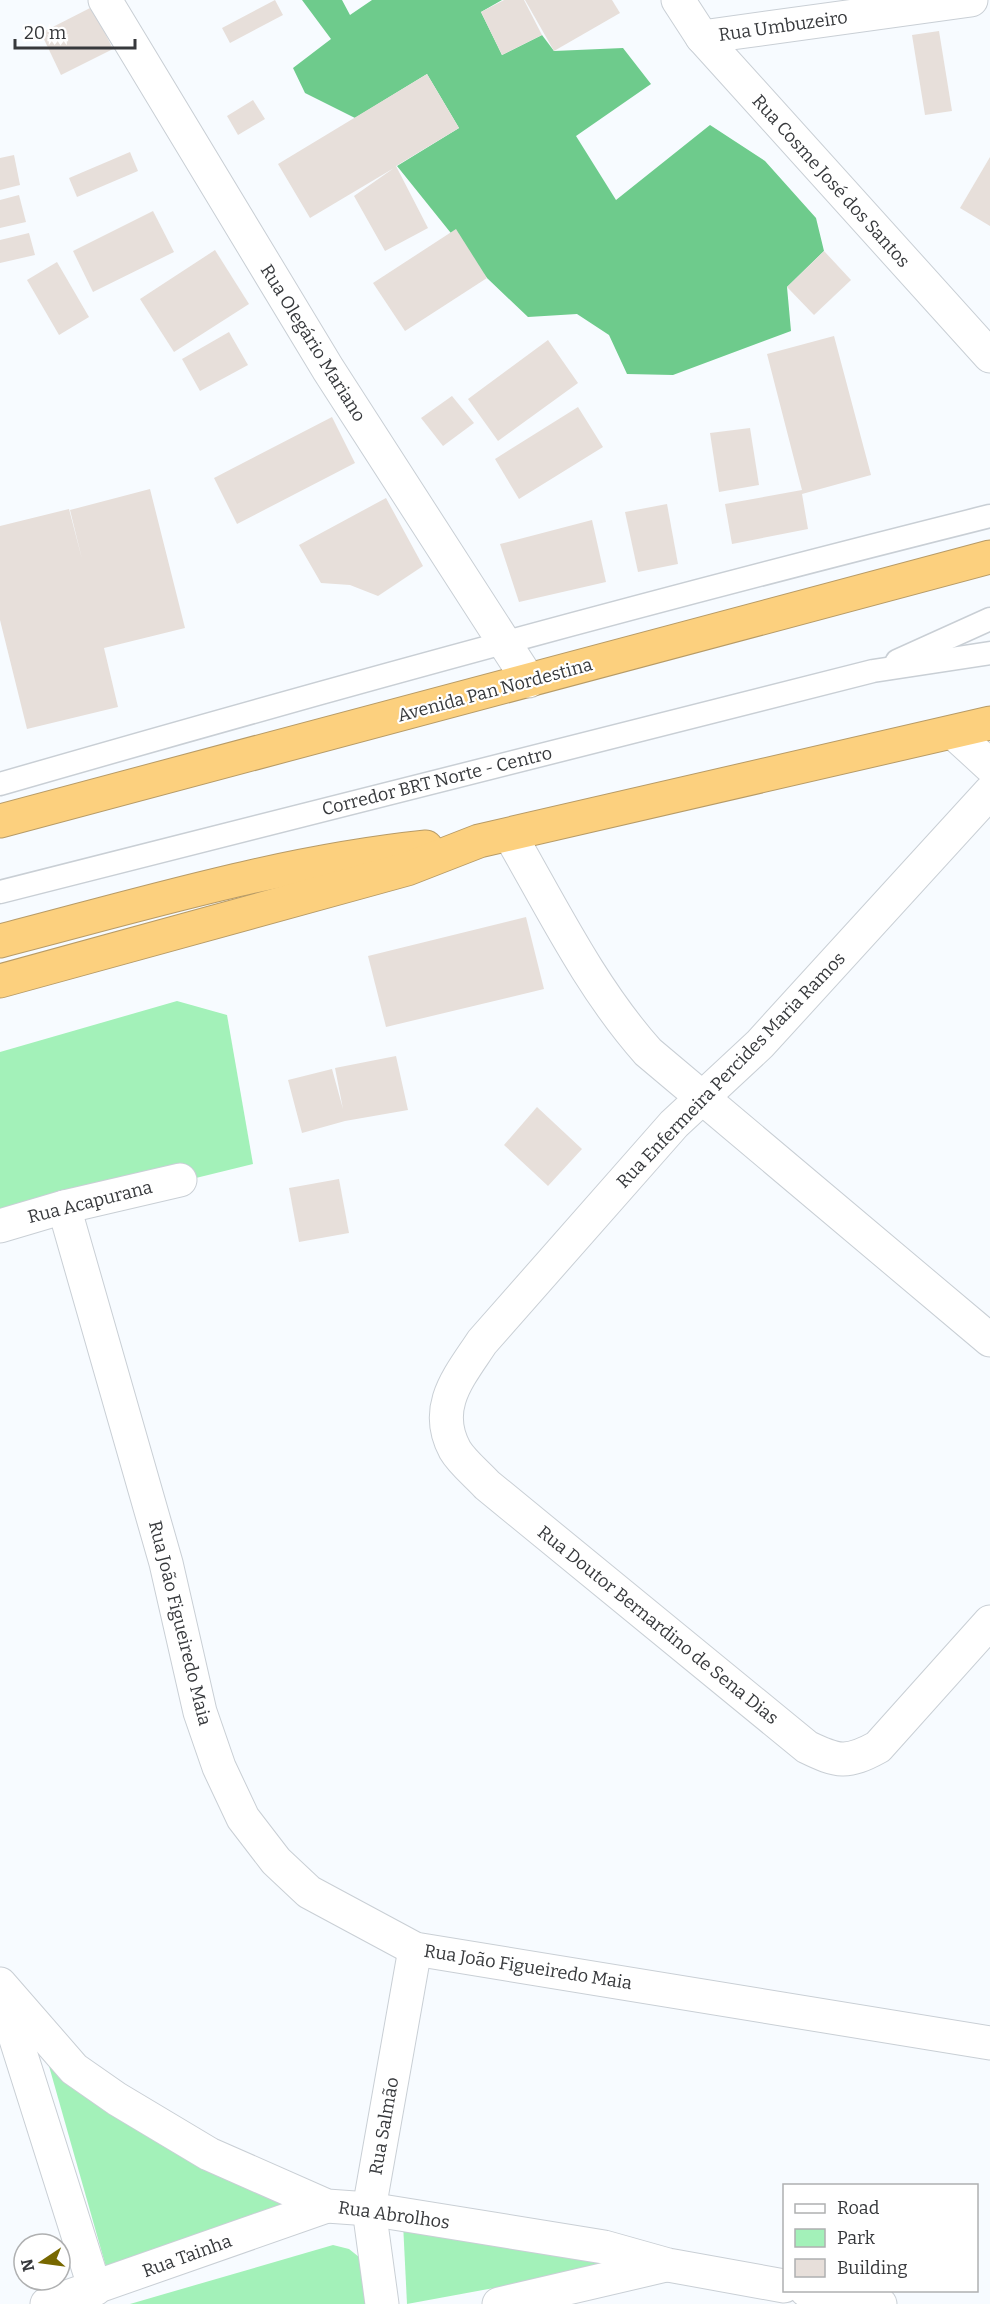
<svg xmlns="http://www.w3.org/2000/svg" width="990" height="2304" font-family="Bitter,serif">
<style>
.green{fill:#a3f1b9}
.forest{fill:#6ecb8c}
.building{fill:#e7dfda}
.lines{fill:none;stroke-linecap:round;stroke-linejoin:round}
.lane-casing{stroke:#c9cfd5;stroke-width:25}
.street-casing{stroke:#c9cfd5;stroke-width:35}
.secondary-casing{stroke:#c9cfd5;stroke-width:35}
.highway-casing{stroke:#b79b67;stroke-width:35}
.lane{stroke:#fff;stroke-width:22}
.street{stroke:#fff;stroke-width:33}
.secondary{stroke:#fff;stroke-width:33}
.highway{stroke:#fcd07e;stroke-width:33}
.labels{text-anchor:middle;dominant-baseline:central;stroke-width:4.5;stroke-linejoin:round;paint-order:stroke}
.street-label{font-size:18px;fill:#37393c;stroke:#fff}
</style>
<rect width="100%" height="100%" fill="#f7fbff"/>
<g class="green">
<polygon points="177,1001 227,1015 253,1164 0,1226 0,1052"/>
<polygon points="47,2059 298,2206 108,2274"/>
<polygon points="403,2223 635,2262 407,2304"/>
<polygon points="333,2245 349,2249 364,2261 371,2304 130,2304"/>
</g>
<polygon class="forest" points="302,0 342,0 350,15 372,0 502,0 481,12 502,55 542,35 554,51 623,48 651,84 576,136 616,200 710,125 765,161 816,218 824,251 787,287 791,331 673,375 627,374 609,335 577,314 528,317 487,278 397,166 459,128 427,74 355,118 305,93 293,68 331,39"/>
<g class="building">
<polygon points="275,0 283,15 230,43 222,28"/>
<polygon points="504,0 524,0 542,35 502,55 481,12"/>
<polygon points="525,0 612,0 620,13 554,51"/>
<polygon points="92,7 113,49 61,75 41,33"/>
<polygon points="939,31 952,111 925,115 912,35"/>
<polygon points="427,74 459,128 396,166 428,228 385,251 354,196 394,168 310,218 278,164"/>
<polygon points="253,100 265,119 238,135 227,116"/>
<polygon points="130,152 138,171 77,197 69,178"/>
<polygon points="14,155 20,185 0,190 0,158"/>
<polygon points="990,157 990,226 960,208"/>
<polygon points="19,195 26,222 0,228 0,200"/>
<polygon points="153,211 174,252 93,292 73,251"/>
<polygon points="456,229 487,278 405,331 373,283"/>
<polygon points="29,233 35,255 0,263 0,240"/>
<polygon points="215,250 249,304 174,352 140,299"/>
<polygon points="824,251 851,280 814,315 787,287"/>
<polygon points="57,262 89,317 59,335 27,280"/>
<polygon points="229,332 248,365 200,391 182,359"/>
<polygon points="834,336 871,475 802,494 808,529 732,544 725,504 802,490 767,354"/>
<polygon points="548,340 578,383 498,441 468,399"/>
<polygon points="452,396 474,423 443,446 421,418"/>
<polygon points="578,407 603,447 519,499 495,459"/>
<polygon points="332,417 355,463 237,524 214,478"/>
<polygon points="750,428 759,485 719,492 710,433"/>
<polygon points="150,489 185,628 104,648 118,707 27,729 0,620 0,526 69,509 82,559 70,510"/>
<polygon points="386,498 423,566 378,596 350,585 321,583 299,545"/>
<polygon points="667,504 678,564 638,572 625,512"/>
<polygon points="592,520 606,582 519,602 500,544"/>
<polygon points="526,917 544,989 386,1027 368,956"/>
<polygon points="396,1056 408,1110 345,1121 302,1133 288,1080 332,1069 343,1109 335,1068"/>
<polygon points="537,1107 582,1149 548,1186 504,1145"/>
<polygon points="339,1179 349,1233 299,1242 289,1188"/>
</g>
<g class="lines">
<g class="lane-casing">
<g id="lane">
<polyline points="897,661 990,619"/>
<path d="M0,784c329,-95 658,-185 990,-268"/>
<polyline points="0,892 873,671 990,653"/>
</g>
</g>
<g class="street-casing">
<g id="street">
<polyline points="678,0 702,37 990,356"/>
<polyline points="702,37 971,0"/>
<polyline points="954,733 990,766"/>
<path d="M990,792l-230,252 -86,80 -192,218c-23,35 -50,65 -27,108 7,12 22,24 32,35l320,262c31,15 40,17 71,0l112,-125"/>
<path d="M510,835c42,73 81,153 138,217l342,288"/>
<polyline points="64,1207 166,1563 200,1712 219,1767 243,1818 276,1861 309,1892 415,1949 990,2043"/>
<polyline points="0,1226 64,1207 180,1180"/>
<polyline points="0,1984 74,2069 117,2099 209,2154 327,2206 369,2209 604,2247 668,2265 784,2286"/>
<polyline points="1,1992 95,2289"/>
<polyline points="806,2290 880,2304"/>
<polyline points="47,2304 327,2206"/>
<polyline points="382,2304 369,2209 415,1949"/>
<polyline points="499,2304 666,2265"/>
</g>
</g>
<g class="secondary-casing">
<polyline id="secondary" points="105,0 328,369 529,681"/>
</g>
<g class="highway-casing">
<g id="highway">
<polyline points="0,821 990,557"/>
<path d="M0,941c140,-36 281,-79 426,-94"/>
<polyline points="0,981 407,869 479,841 990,723"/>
</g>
</g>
<use href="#lane" class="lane"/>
<use href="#street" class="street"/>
<use href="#secondary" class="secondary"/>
<use href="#highway" class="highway"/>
</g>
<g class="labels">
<g class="street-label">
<text transform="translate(783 26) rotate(-8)">Rua Umbuzeiro</text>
<text transform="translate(831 181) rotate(48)">Rua Cosme José dos Santos</text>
<text transform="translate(313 343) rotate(58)">Rua Olegário Mariano</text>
<text transform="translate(495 690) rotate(-15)">Avenida Pan Nordestina</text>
<text transform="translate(437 781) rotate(-14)">Corredor BRT Norte - Centro</text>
<text transform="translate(731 1070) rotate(-46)">Rua Enfermeira Percides Maria Ramos</text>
<text transform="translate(90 1202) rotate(-14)">Rua Acapurana</text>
<text transform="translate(180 1623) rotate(76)">Rua João Figueiredo Maia</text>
<text transform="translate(658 1625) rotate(39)">Rua Doutor Bernardino de Sena Dias</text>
<text transform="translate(528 1967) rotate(9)">Rua João Figueiredo Maia</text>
<text transform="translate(384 2126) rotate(-80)">Rua Salmão</text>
<text transform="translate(394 2215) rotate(8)">Rua Abrolhos</text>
<text transform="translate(187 2256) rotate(-20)">Rua Tainha</text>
</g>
</g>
<rect x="783" y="2184" width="195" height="108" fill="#ffffff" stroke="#afb0b1" stroke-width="1.5"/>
<rect x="795" y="2204" width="30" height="9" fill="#ffffff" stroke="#afb0b1" stroke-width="1.5"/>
<text x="837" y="2214" font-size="18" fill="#37393c">Road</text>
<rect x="795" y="2229" width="30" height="18" fill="#a3f1b9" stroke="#afb0b1" stroke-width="1.5"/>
<text x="837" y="2244" font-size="18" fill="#37393c">Park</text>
<rect x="795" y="2259" width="30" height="18" fill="#e7dfda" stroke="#afb0b1" stroke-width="1.5"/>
<text x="837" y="2274" font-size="18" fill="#37393c">Building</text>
<g transform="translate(42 2262) rotate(257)"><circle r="28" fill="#ffffff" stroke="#afb0b1" stroke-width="1.5"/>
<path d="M0-4.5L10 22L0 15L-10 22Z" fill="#786800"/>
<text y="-9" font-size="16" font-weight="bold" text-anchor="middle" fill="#37393c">N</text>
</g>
<path d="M15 39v9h120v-9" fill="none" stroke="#37393c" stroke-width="3"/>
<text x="24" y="39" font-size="18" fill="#37393c" stroke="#ffffff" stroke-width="4.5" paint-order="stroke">20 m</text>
</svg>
